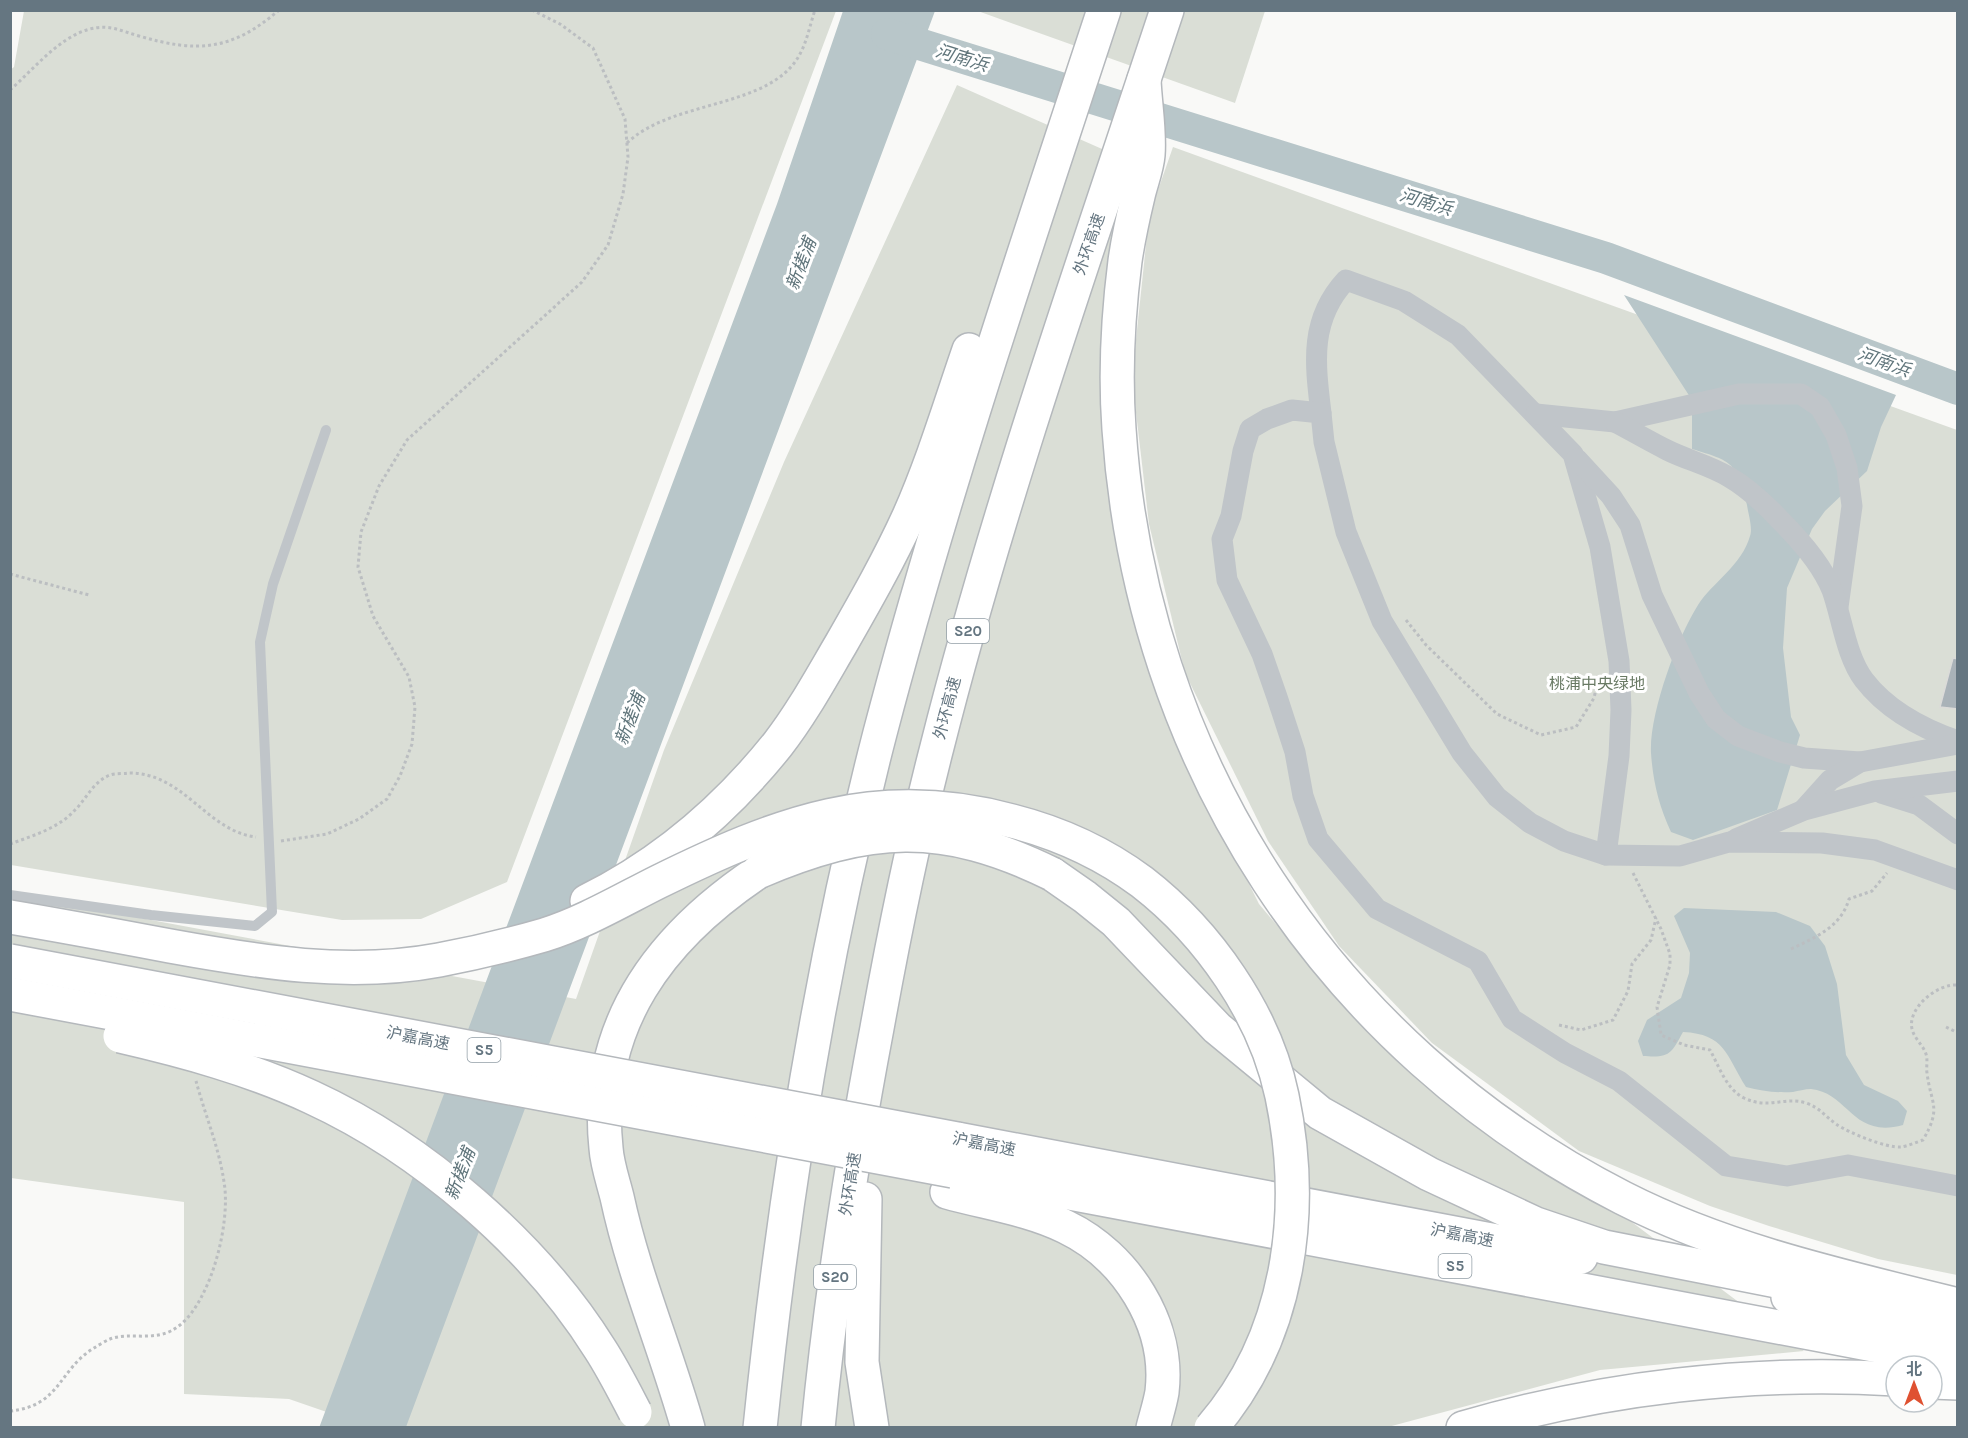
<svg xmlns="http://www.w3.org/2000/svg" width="1968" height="1438" font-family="Karla,'Noto Sans SC',sans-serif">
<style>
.green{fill:#daded6}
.water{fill:#b8c6c9}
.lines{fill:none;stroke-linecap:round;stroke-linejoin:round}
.river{stroke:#b8c6c9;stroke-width:32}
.building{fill:#a9b2b8;stroke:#dbdbd9;stroke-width:1.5}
.highway-casing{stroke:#b4b8bc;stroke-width:36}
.path{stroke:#bbbec1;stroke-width:3;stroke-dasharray:3 3;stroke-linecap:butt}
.lane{stroke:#c0c5c9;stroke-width:10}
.street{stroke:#c0c5c9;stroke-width:21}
.highway{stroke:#fff;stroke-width:33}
.highway-bridge-casing{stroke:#b4b8bc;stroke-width:36;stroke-linecap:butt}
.highway-bridge{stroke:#fff;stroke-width:33}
.labels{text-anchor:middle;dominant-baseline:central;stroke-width:6;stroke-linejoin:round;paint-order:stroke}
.shield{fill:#fff;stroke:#939fa7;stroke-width:1.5}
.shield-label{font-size:15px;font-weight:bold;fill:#657681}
.street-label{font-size:16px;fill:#657681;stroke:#fff}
.park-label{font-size:16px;fill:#697a64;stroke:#fff}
.water-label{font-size:18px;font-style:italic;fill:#60757b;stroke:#fff}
</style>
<rect width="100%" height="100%" fill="#f9f9f7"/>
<g class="green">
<polygon points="975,10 1265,11 1235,103"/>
<polygon points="24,11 836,11 507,882 421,919 342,920 11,865 10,70 14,67"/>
<polygon points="957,85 1127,160 1108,376 1111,507 1141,627 1190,765 1259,904 1345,1006 1466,1113 1601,1199 1804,1351 1600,1370 1388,1427 370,1427 289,1399 184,1394 184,1202 11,1178 11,894 576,999 664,750 784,462"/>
<polygon points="1173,147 1957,430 1957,1275 1878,1259 1769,1226 1710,1206 1579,1151 1432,1043 1339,946 1268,841 1185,673 1149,524 1132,378 1149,216"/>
</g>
<g class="water">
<polygon points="843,11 935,11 406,1427 319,1428 777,204"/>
<path d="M1624,295l272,100 -15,32 -14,44 -42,40 -13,18 -25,59 -4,60 8,69 9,18 -23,75 -84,30 -22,-8c-12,-26 -18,-50 -20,-79 -2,-39 26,-115 47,-148 15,-23 44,-40 52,-69 3,-8 -2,-23 -3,-31 -9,-42 -15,-44 -55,-56v-49z"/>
<path d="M1684,908l92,4 34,14 15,20 12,38 9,71 18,30 34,16 9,10 -4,14c-51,14 -54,-32 -92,-36 -6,0 -13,2 -18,3 -17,1 -32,-1 -47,-5 -20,-32 -21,-53 -63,-55 -12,22 -13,26 -40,24l-5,-15 9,-21 34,-22 8,-25 1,-20 -16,-37z"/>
</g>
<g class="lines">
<polyline class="river" points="887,34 1606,258 1958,389"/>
</g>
<polygon class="building" points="1953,658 1958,659 1958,709 1940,707"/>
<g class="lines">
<g class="highway-casing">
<g id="highway">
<path d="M1144,80c1,24 6,51 4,75 -1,13 -7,28 -10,41 -5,21 -10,44 -13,65 -7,55 -10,113 -6,168 22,331 208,618 504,769 104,53 222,79 335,107"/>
<polyline points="1052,874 1085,897 1116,922 1217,1028 1320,1113 1429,1174 1536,1224 1604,1247 1817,1289"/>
<path d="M587,901c75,-37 139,-92 191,-157 24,-31 43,-66 63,-100 24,-42 48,-84 68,-128 24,-54 41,-111 60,-166"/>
<polyline points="957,1139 1581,1257"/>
<polyline points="953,1171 1958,1361"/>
<path d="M947,1192c39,11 83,17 119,35 60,29 104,97 96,165 -2,12 -6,24 -9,36"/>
<polyline points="865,1199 862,1362 872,1428"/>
<polyline points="1788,1297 1958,1329"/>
<polyline points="1932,1382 1958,1383"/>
<path d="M688,1428c-22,-78 -54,-152 -71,-231 -4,-16 -10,-33 -11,-49 -13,-123 55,-211 152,-276"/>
<path d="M760,1428c24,-234 61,-467 120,-695 64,-244 145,-483 224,-723"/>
<path d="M818,1428c13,-135 34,-268 59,-400 17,-94 36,-188 60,-281 63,-249 149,-492 230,-737"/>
<path d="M1463,1428c139,-40 288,-58 433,-49"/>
</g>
</g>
<g class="path">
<path d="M10,90c24,-21 49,-53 80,-61 19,-5 31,2 49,7 58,17 93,15 140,-26"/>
<path d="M627,143c46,-44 144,-34 173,-89 7,-13 10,-29 15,-44"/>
<polyline points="10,574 89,595"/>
<polyline points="1406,620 1426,645 1497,714 1541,735 1576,727 1594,698 1599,676"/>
<polyline points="281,841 327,834 359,819 387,799 400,776 412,744 415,707 409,677 373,616 358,567 361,532 379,486 407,440 582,282 608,245 623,194 628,157 625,119 593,48 560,24 532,10"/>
<path d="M10,844c22,-8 49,-16 65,-34 12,-12 18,-28 35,-35 5,-2 13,-1 18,-2 56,-1 78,58 128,64"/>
<path d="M1633,873l28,56 9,25v11l-13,42 4,28 23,10 26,5c9,16 16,39 34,48 25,12 40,-2 62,5 14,5 19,13 30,21 13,9 50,24 65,23 7,-1 16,-5 22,-7 19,-33 8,-35 4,-67 -1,-6 1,-13 -1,-19 -3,-9 -12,-16 -14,-25 -5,-21 26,-46 46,-44"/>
<path d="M1791,949c25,-12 50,-22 58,-50l23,-8 15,-18"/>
<polyline points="1559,1025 1581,1030 1613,1020 1628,991 1632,964 1651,940 1656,918"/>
<polyline points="1946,1027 1958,1033"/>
<path d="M10,1411c51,-5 48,-41 84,-63 5,-3 11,-7 16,-9 21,-8 47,5 70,-14 32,-26 51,-104 44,-143 -5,-35 -19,-67 -28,-101"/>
</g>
<polyline class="lane" points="10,895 151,915 255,926 272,912 260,642 273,584 326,430"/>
<g class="street">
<path d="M1321,413c-6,-50 -12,-93 25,-133l58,21 54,34 115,119 27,93 19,114 2,49 -2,46 -13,99"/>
<polyline points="1536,414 1615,422 1739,394 1801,394 1820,407 1836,435 1847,468 1852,506 1838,607"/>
<path d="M1615,422c17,9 34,19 52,28 20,10 42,15 62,27 19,11 37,28 52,44 19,19 41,44 51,69 10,28 14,66 32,90 23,30 59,49 94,61"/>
<polyline points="1577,459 1611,496 1630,525 1652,595 1699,693 1716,719 1738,736 1780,752 1804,758 1860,762"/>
<polyline points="1881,793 1919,805 1958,834"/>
<polyline points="1804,809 1830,780 1860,762 1958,744"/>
<polyline points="1736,839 1804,810 1875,791 1958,781"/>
<polyline points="1958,880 1875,850 1822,843 1729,842 1680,856 1606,855 1564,841 1530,823 1497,797 1462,753 1382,621 1346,532 1324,442 1321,413 1292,410 1267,419 1250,429 1243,451 1231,516 1222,539 1227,580 1262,654 1277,697 1295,752 1303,796 1318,839 1377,909 1478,961 1512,1019 1565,1053 1619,1081 1726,1166 1787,1176 1848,1165 1958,1186"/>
</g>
<use href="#highway" class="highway"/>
<g class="highway-bridge-casing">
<g id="highway-bridge">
<path d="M758,872c111,-47 184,-52 294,2"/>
<path d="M10,917c54,9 107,19 160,29 88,16 179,31 269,14 32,-6 74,-16 105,-25 39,-12 78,-35 114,-53 120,-59 219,-98 354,-61 47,12 91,32 130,61 66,51 123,132 140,214 24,115 8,241 -71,332"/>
<polyline points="10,961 957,1139"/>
<polyline points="10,994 953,1171"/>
<path d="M120,1036c65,15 131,33 191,61 111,51 224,148 289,252 13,20 24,42 35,63"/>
</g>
</g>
<use href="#highway-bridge" class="highway-bridge"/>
</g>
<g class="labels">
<g class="shield">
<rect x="947" y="619" width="42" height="24" rx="4.5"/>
<rect x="467.5" y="1038" width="33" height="24" rx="4.5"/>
<rect x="1438.5" y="1254" width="33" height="24" rx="4.5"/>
<rect x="814" y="1265" width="42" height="24" rx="4.5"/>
</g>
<g class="shield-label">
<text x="968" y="631">S20</text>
<text x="484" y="1050">S5</text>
<text x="1455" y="1266">S5</text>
<text x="835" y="1277">S20</text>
</g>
<g class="street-label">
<text transform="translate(1089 244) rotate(-71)">外环高速</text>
<text transform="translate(947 708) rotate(-75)">外环高速</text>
<text transform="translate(418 1038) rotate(11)">沪嘉高速</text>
<text transform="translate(984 1144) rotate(11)">沪嘉高速</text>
<text transform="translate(850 1184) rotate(-81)">外环高速</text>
<text transform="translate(1462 1235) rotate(11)">沪嘉高速</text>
</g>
<g class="park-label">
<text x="1597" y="683">桃浦中央绿地</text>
</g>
<g class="water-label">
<text transform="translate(962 58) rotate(17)">河南浜</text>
<text transform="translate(1426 202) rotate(17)">河南浜</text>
<text transform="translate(801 264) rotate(-69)">新槎浦</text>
<text transform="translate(1884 362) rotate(20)">河南浜</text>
<text transform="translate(630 719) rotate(-69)">新槎浦</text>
<text transform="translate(460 1174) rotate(-69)">新槎浦</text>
</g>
</g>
<rect width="1968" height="1438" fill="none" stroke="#657681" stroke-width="24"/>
<g transform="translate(1914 1384)"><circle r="28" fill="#ffffff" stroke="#c1c8cd" stroke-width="1.5"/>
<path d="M0-4.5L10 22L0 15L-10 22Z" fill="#df5131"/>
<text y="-9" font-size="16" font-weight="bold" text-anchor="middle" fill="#657681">北</text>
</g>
</svg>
